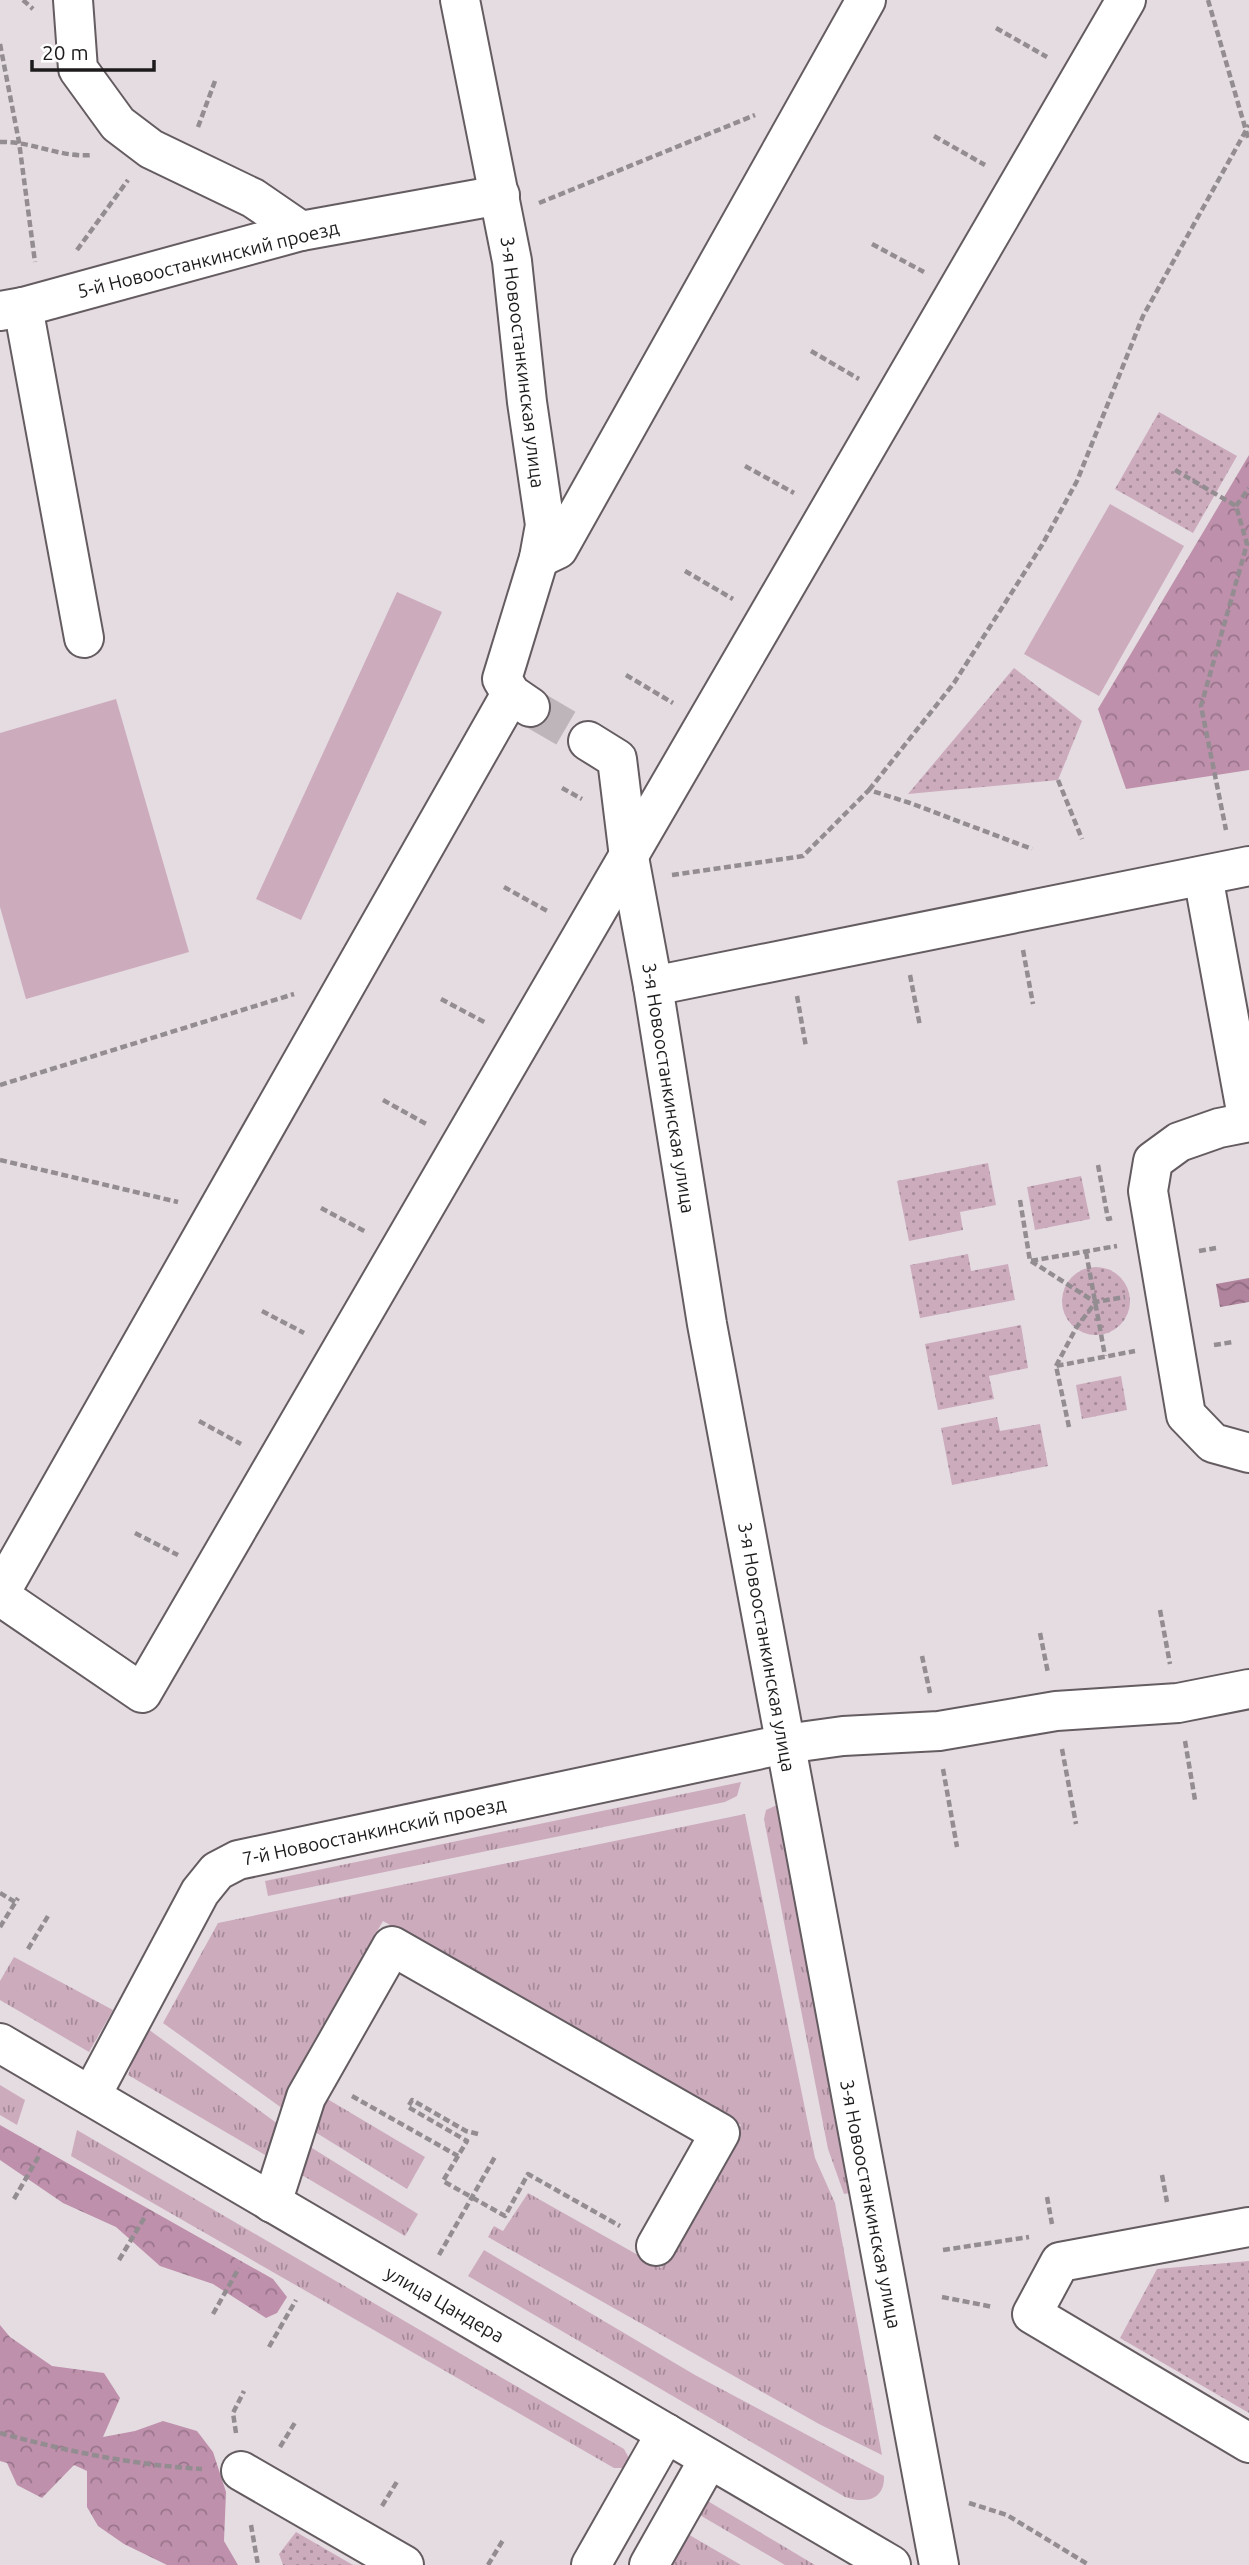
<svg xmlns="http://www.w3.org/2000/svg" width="1249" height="2565" font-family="Ubuntu,sans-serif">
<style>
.grass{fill:url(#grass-tufts)}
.forest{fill:url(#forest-crowns)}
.park{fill:url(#park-dots)}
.garden{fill:#ccabbd}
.water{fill:url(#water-waves)}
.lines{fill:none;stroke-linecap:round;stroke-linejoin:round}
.minor-tunnel{stroke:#bdb5ba;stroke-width:38;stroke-dasharray:38 19;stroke-linecap:butt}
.minor-casing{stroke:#645c60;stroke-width:42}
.path{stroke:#938d91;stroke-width:4.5;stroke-dasharray:7 3.5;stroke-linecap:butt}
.minor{stroke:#fff;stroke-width:38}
.labels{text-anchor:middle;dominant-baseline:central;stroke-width:5;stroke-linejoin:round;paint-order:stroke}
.street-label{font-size:19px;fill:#1e1b1d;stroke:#fff}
</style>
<defs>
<pattern id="grass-tufts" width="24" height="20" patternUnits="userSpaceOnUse" patternTransform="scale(1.75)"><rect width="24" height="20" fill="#ccabbd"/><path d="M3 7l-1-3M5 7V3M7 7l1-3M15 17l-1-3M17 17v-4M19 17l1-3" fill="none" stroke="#a58a99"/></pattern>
<pattern id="forest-crowns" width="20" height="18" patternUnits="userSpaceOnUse" patternTransform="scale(1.75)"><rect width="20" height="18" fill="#be90ab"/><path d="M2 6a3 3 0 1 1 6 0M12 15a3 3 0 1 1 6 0" fill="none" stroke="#9a758b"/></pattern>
<pattern id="park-dots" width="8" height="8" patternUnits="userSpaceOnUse" patternTransform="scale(1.75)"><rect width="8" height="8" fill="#ccabbd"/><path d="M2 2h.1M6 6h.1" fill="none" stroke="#a58a99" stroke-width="1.8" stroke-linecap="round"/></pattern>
<pattern id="water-waves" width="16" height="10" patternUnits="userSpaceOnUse" patternTransform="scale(1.75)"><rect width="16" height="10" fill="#b1849e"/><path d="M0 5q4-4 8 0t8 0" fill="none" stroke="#8f6b80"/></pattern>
</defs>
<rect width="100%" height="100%" fill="#e5dce1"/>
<g class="grass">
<polygon points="741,1782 737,1796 725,1802 268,1896 265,1881"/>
<polygon points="777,1805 850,2193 844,2194 828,2149 764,1819 766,1810"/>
<polygon points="745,1814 815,2158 835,2203 882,2455 819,2424 488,2237 494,2226 503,2231 528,2193 661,2268 741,2125 383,1921 307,2053 286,2111 163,2023 218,1923"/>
<polygon points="14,1957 113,2010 89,2052 0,2000 0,1981"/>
<polygon points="148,2029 282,2127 272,2159 128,2075 135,2052"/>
<polygon points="0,2085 25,2100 17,2125 0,2115"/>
<polygon points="319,2094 425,2157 407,2189 307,2127"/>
<polygon points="77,2130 624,2449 630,2460 626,2468 614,2468 71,2156"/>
<polygon points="304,2143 418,2214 405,2236 295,2171"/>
<path d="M484,2250l211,125 189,101c1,24 -19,28 -39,21l-377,-221z"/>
<polygon points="706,2500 815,2565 785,2565 698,2514"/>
<polygon points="686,2533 741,2565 667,2565"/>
</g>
<g class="forest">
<polygon points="1249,455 1249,770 1126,789 1098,709"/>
<polygon points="0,2125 273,2279 287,2297 277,2313 266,2318 213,2284 160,2266 116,2227 63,2203 0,2160"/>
<polygon points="0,2325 10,2337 52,2366 104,2373 120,2398 103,2437 135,2431 163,2421 197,2431 213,2452 226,2492 224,2541 238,2565 167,2565 124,2544 98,2526 87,2507 87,2471 74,2465 42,2498 17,2485 7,2463 0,2461"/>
</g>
<g class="park">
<polygon points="1159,412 1237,456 1193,533 1115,489"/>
<polygon points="1014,668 1082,721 1058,780 908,794"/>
<polygon points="988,1163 996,1205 960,1212 963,1230 909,1241 897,1181"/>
<polygon points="1081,1176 1090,1219 1035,1230 1027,1187"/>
<polygon points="968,1254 971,1271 1008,1264 1015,1300 920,1318 910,1265"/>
<circle cx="1096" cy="1301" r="34"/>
<polygon points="1021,1325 1028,1368 989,1376 994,1399 938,1410 925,1344"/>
<polygon points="1121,1376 1127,1410 1082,1419 1076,1385"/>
<polygon points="997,1417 1000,1431 1040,1424 1048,1466 952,1485 941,1428"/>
<polygon points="1249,2261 1249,2413 1120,2338 1157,2269"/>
<polygon points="296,2532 353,2565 283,2565 279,2554"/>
</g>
<g class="garden">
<polygon points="1110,504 1184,546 1099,696 1024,654"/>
<polygon points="397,592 442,612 301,920 256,899"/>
<polygon points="116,699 189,952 26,999 0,907 0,733"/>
</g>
<polygon class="water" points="1249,1278 1249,1302 1220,1307 1216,1284"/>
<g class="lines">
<polyline class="minor-tunnel" points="533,709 588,741"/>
<g class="minor-casing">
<g id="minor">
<polyline points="73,0 78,69 118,124 151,149 253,198 301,231"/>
<polyline points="460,0 512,261 527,402 545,525 539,558 502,679 511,694 530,707"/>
<polyline points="23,307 84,638"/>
<polyline points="0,311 23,307 301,231 500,195"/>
<polyline points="539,558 558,549 866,0"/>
<polyline points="588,741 617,759 629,857 653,986 707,1324 939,2565"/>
<polyline points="1203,876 1248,1122"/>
<polyline points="653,986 1249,866"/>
<polyline points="1249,1122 1219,1128 1179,1142 1153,1161 1148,1191 1186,1415 1213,1443 1249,1453"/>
<polyline points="0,1593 511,694"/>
<polyline points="0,1596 142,1693 1126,0"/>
<polyline points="0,2043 891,2565"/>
<polyline points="91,2096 200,1892 217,1871 238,1860 785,1744 843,1736 939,1731 1056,1711 1178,1703 1249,1689"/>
<polyline points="272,2203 306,2097 392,1946 720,2133 656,2246"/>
<polyline points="1249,2227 1060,2262 1032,2314 1249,2443"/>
<polyline points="241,2471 404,2565"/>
<polyline points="591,2565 666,2433"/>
<polyline points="649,2565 709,2459"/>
</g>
</g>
<g class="path">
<polyline points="23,0 33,9"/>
<polyline points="1208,0 1249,141"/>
<polyline points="996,28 1047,57"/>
<polyline points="0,44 19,142 35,262"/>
<polyline points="198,127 215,81"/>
<polyline points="934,136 985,165"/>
<path d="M0,142c32,-1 60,16 92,13"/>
<polyline points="539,203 755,115"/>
<polyline points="872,244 924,272"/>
<polyline points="77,250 128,180"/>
<polyline points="811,351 859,379"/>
<polyline points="745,466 794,493"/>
<polyline points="1175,470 1236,506 1247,544 1201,706 1226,830"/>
<polyline points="1236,506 1249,488"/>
<polyline points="685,571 733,599"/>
<polyline points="626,675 673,703"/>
<polyline points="1058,780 1082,839"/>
<polyline points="562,788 582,799"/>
<polyline points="869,790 954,683 1042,545 1077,481 1143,316 1249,125"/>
<polyline points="672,875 803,856 869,790 910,803 1032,849"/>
<polyline points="504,887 549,912"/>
<polyline points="1023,950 1033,1004"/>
<polyline points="910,975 920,1026"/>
<polyline points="797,996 806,1047"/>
<polyline points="441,999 486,1023"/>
<polyline points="0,1085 294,994"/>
<polyline points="383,1100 428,1125"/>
<polyline points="0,1160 178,1202"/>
<polyline points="1098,1165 1108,1219 1112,1218"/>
<polyline points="1020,1200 1030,1261 1117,1246"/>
<polyline points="321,1208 366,1232"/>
<polyline points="1199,1251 1216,1248"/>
<polyline points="1086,1252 1105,1356"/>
<polyline points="1031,1261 1095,1302 1125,1297"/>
<polyline points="262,1311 304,1333"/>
<polyline points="1214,1345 1233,1342"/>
<polyline points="1056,1366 1076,1328 1095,1303"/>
<polyline points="199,1421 241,1444"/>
<polyline points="1069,1427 1056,1366 1135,1351"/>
<polyline points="135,1533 178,1555"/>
<polyline points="1160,1610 1170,1664"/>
<polyline points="1040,1633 1048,1673"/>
<polyline points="922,1656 930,1693"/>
<polyline points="1185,1741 1195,1800"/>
<polyline points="1062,1749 1076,1824"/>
<polyline points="943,1769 957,1847"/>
<polyline points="0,1893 15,1902"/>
<polyline points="0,1927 18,1898"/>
<polyline points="28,1949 48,1916"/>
<polyline points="352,2096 458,2156"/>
<polyline points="478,2134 466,2131 412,2100 408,2107 467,2141 443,2181 505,2216 528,2174 620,2226"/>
<polyline points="1162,2175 1167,2202"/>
<polyline points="1047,2197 1052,2224"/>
<polyline points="14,2199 40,2154"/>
<polyline points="943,2250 1029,2237"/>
<polyline points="439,2255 496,2155"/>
<polyline points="119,2260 146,2215"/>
<polyline points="942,2297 993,2307"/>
<polyline points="213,2314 239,2268"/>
<polyline points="269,2347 296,2300"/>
<path d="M0,2433c66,18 133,32 202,36"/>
<polyline points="236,2433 233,2413 244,2391"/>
<polyline points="280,2447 296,2421"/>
<polyline points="969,2503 1007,2515 1089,2565"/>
<polyline points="382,2506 398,2480"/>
<polyline points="251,2525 258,2565"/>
<polyline points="488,2565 503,2540"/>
</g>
<use href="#minor" class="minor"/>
</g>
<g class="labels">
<g class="street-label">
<text transform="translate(208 259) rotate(-14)">5-й Новоостанкинский проезд</text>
<text transform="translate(523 362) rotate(83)">3-я Новоостанкинская улица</text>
<text transform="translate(669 1088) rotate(81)">3-я Новоостанкинская улица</text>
<text transform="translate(767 1647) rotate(80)">3-я Новоостанкинская улица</text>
<text transform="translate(374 1831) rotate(-12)">7-й Новоостанкинский проезд</text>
<text transform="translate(871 2204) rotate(79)">3-я Новоостанкинская улица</text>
<text transform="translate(445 2304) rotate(30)">улица Цандера</text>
</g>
</g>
<path d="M32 60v10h122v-10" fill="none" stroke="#1e1b1d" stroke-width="3.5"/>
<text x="42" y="60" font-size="21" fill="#1e1b1d" stroke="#ffffff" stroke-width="5" paint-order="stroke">20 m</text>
</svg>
